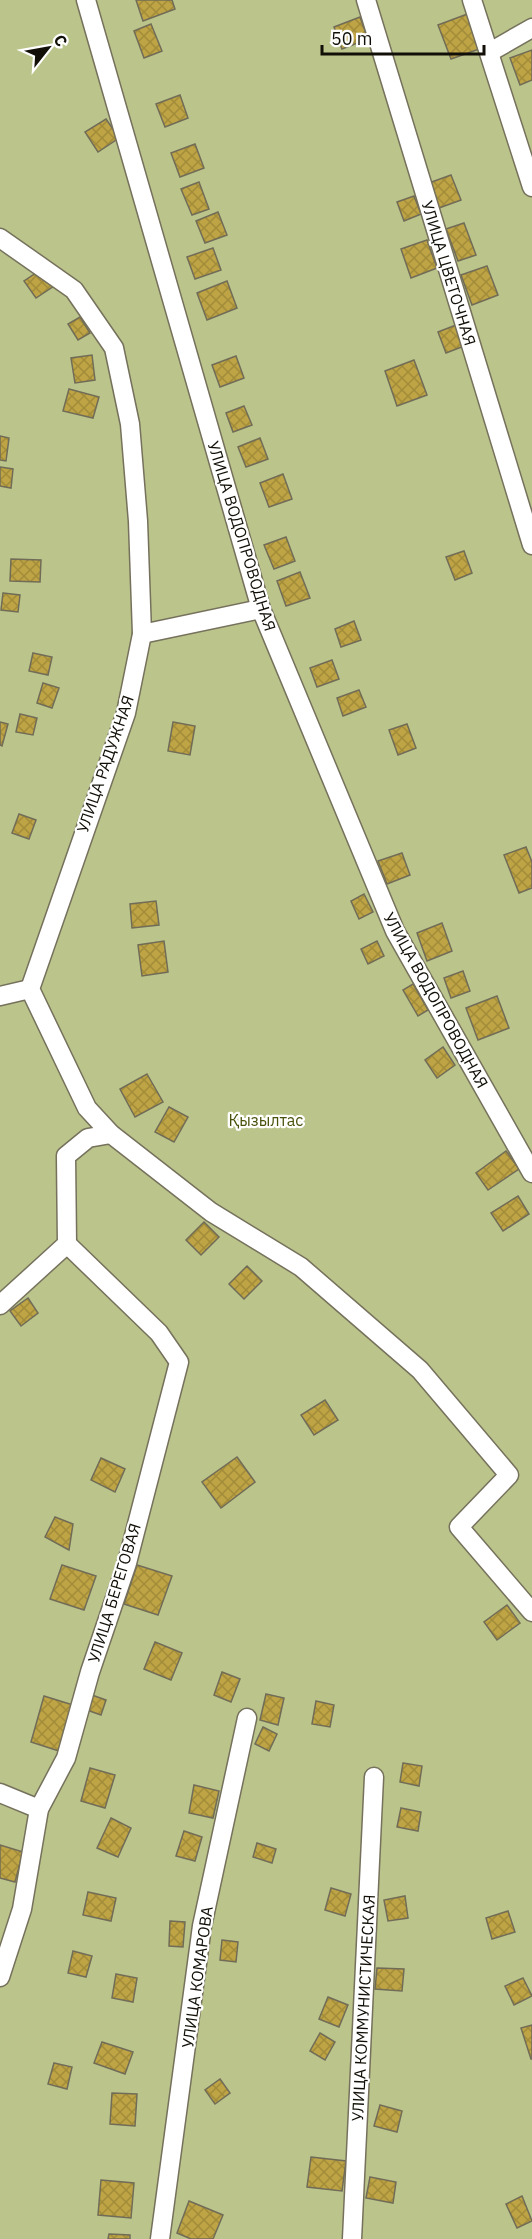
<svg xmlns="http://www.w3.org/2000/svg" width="532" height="2239" font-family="'IBM Plex Sans',sans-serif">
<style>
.garden{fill:#bac48b}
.building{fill:url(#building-cross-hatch);stroke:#716c57;stroke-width:1.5}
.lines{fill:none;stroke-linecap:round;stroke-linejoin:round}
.minor-casing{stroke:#76715c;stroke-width:21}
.minor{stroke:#fff;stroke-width:18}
.labels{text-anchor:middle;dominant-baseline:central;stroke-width:4.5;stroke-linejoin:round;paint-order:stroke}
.street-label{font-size:16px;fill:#110f07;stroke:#fff}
.park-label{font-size:16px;fill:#4a510b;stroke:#fff}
</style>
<defs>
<pattern id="building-cross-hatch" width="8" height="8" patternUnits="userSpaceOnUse" patternTransform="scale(1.5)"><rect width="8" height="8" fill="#bea444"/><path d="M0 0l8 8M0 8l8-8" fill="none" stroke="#a28c3a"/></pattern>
</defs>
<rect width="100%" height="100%" fill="#e5dfc8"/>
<rect class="garden" x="0" y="0" width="532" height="2239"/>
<g class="building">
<polygon points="136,0 172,0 175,9 143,21"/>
<polygon points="470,13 482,48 451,59 438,25"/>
<polygon points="360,17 368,39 342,49 334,27"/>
<polygon points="151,24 162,51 144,58 134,31"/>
<polygon points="532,50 532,80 520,85 510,58"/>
<polygon points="180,95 188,118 165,127 156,104"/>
<polygon points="106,119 119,138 98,152 85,132"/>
<polygon points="195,144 204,168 180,177 171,153"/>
<polygon points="451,175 461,200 439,208 429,183"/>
<polygon points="199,182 209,209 192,215 181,189"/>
<polygon points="414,196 421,214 404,221 397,202"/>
<polygon points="218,212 227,235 205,243 196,221"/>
<polygon points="464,223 476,255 458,261 446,229"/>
<polygon points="427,240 437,268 411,278 401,249"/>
<polygon points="213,248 221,270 195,279 187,257"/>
<polygon points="487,266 498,295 472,305 461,275"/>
<polygon points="42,269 54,286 36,298 24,281"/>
<polygon points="227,281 237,308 207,320 197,293"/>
<polygon points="80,317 90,333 78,340 68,324"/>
<polygon points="456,325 464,346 446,353 438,332"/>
<polygon points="92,355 95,380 75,383 71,358"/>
<polygon points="236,356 244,378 220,387 212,365"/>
<polygon points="414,360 427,395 397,406 385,371"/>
<polygon points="69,389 99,397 93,418 63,411"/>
<polygon points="244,406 252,425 233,432 226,413"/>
<polygon points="0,436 9,438 6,461 0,460"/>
<polygon points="260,438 268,459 246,467 238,447"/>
<polygon points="0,467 13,469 11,488 0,486"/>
<polygon points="283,474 292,499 269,507 260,483"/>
<polygon points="286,537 295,561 274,569 264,545"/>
<polygon points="464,551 472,573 455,580 446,557"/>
<polygon points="11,559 41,560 40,582 10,581"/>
<polygon points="300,572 310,598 286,606 277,581"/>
<polygon points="3,593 20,595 18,612 1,610"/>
<polygon points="354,621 361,640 341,647 335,629"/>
<polygon points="33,653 52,657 48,675 29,671"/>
<polygon points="332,660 339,679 317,687 310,668"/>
<polygon points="43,683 59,688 52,708 37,703"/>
<polygon points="359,690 366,707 343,716 337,698"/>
<polygon points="20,714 37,718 33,735 16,732"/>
<polygon points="0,722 8,724 2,746 0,745"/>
<polygon points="173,722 195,726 190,755 168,751"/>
<polygon points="407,724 416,748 398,755 389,730"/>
<polygon points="19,814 36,820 29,839 12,833"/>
<polygon points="526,847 532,862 532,888 519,893 504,855"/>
<polygon points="402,853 410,875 387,884 378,861"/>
<polygon points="364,894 373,912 359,919 351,901"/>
<polygon points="156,901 159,925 132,928 130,904"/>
<polygon points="442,923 452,951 427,961 417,933"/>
<polygon points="164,941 168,972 142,976 138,945"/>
<polygon points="377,941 384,956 368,964 361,949"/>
<polygon points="463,971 470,991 451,998 444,978"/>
<polygon points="413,984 428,1010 418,1016 403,990"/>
<polygon points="497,996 509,1028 478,1040 466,1008"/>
<polygon points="443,1047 455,1065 437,1078 425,1060"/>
<polygon points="147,1074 163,1102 135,1117 120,1089"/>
<polygon points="169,1107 188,1117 174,1142 155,1132"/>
<polygon points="506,1151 519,1169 488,1190 476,1173"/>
<polygon points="518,1196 529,1214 503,1231 491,1213"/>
<polygon points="204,1222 219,1237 201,1255 186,1240"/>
<polygon points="247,1266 262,1281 244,1299 229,1284"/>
<polygon points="28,1298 38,1313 21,1326 10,1311"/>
<polygon points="325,1400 338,1420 314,1435 301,1415"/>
<polygon points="237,1457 255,1482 221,1508 202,1482"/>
<polygon points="101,1458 125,1469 115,1492 91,1480"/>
<polygon points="55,1517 73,1524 69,1550 45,1537"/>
<polygon points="62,1565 96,1576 84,1610 50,1599"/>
<polygon points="137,1565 172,1576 158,1615 124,1604"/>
<polygon points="507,1605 520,1623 497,1640 484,1622"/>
<polygon points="155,1642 182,1653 171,1680 144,1669"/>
<polygon points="222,1672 240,1679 231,1702 214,1695"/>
<polygon points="89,1694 106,1700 101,1715 84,1709"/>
<polygon points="266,1694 284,1698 278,1725 260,1720"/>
<polygon points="44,1696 73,1705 59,1751 31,1742"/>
<polygon points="316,1701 334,1705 330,1727 312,1724"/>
<polygon points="263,1727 277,1734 269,1751 255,1744"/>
<polygon points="403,1763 422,1766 419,1786 400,1782"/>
<polygon points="90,1768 115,1775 105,1808 81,1801"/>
<polygon points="194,1785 219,1791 213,1818 189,1813"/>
<polygon points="401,1808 421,1812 418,1831 397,1827"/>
<polygon points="111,1818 131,1828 118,1857 97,1848"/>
<polygon points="184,1831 202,1837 195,1861 176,1856"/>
<polygon points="257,1843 276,1849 272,1863 253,1857"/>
<polygon points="0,1845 23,1852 15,1882 0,1878"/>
<polygon points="331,1888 351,1894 345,1916 325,1910"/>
<polygon points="88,1892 116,1898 111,1921 83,1915"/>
<polygon points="405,1896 408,1918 388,1921 384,1900"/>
<polygon points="508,1911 515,1932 492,1939 486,1918"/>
<polygon points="170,1921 185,1922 183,1947 169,1946"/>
<polygon points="222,1940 238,1942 236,1962 220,1960"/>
<polygon points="73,1951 92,1956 86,1977 68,1973"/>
<polygon points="377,1968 404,1969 402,1991 375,1989"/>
<polygon points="116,1974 137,1978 133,2002 112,1998"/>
<polygon points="523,1978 532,1996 514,2005 505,1986"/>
<polygon points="328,1997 348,2005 339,2027 319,2019"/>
<polygon points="532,2025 532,2059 531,2059 521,2028"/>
<polygon points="320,2033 335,2042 325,2060 310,2051"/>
<polygon points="102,2042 133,2052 125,2074 94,2063"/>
<polygon points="54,2063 72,2067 67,2089 48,2084"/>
<polygon points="220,2079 230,2093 215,2104 205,2090"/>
<polygon points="112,2093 137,2094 135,2126 110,2124"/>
<polygon points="380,2105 402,2111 397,2132 374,2126"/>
<polygon points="311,2157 346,2161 342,2191 307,2187"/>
<polygon points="370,2177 396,2182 393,2203 366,2198"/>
<polygon points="101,2180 134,2183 131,2218 98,2215"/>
<polygon points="522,2196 532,2221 517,2228 506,2204"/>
<polygon points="189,2201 223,2215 213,2239 191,2239 177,2233"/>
<polygon points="109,2234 130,2235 130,2239 108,2239"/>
</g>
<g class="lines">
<g class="minor-casing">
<g id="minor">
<polyline points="86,0 261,609 395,931 532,1173"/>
<polyline points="366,0 532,545"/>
<polyline points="472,0 532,187"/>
<polyline points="490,52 532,28"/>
<polyline points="0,238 74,290 114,348 130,424 138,521 142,634 126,713 30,989 87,1108 111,1134 211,1212 301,1267 420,1370 509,1475 459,1527 532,1612"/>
<polyline points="142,634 261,609"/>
<polyline points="0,996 30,989"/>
<polyline points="0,1305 67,1244 66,1156 88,1138 111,1134"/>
<polyline points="0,1793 39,1809"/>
<polyline points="0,1977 22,1909 39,1809 66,1758 90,1672 127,1563 179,1362 159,1333 67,1244"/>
<polyline points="160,2239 202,1926 247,1718"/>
<polyline points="352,2239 374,1777"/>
</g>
</g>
<use href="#minor" class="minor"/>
</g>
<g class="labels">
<g class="street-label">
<text transform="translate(449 273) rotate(73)">УЛИЦА ЦВЕТОЧНАЯ</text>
<text transform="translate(242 536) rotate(73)">УЛИЦА ВОДОПРОВОДНАЯ</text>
<text transform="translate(105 764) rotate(-71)">УЛИЦА РАДУЖНАЯ</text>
<text transform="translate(436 1000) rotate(61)">УЛИЦА ВОДОПРОВОДНАЯ</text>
<text transform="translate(114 1593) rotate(-73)">УЛИЦА БЕРЕГОВАЯ</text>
<text transform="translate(197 1977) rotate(-82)">УЛИЦА КОМАРОВА</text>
<text transform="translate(363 2008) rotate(-87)">УЛИЦА КОММУНИСТИЧЕСКАЯ</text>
</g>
<g class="park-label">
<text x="266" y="1120">Қызылтас</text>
</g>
</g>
<g transform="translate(48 48) rotate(59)" stroke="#ffffff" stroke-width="4.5" paint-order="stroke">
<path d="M0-4.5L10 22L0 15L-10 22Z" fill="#110f07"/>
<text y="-9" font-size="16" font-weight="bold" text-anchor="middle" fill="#110f07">С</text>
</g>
<path d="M322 45v9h162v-9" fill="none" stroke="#110f07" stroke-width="3"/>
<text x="331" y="45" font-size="18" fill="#110f07" stroke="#ffffff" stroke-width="4.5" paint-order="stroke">50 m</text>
</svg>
